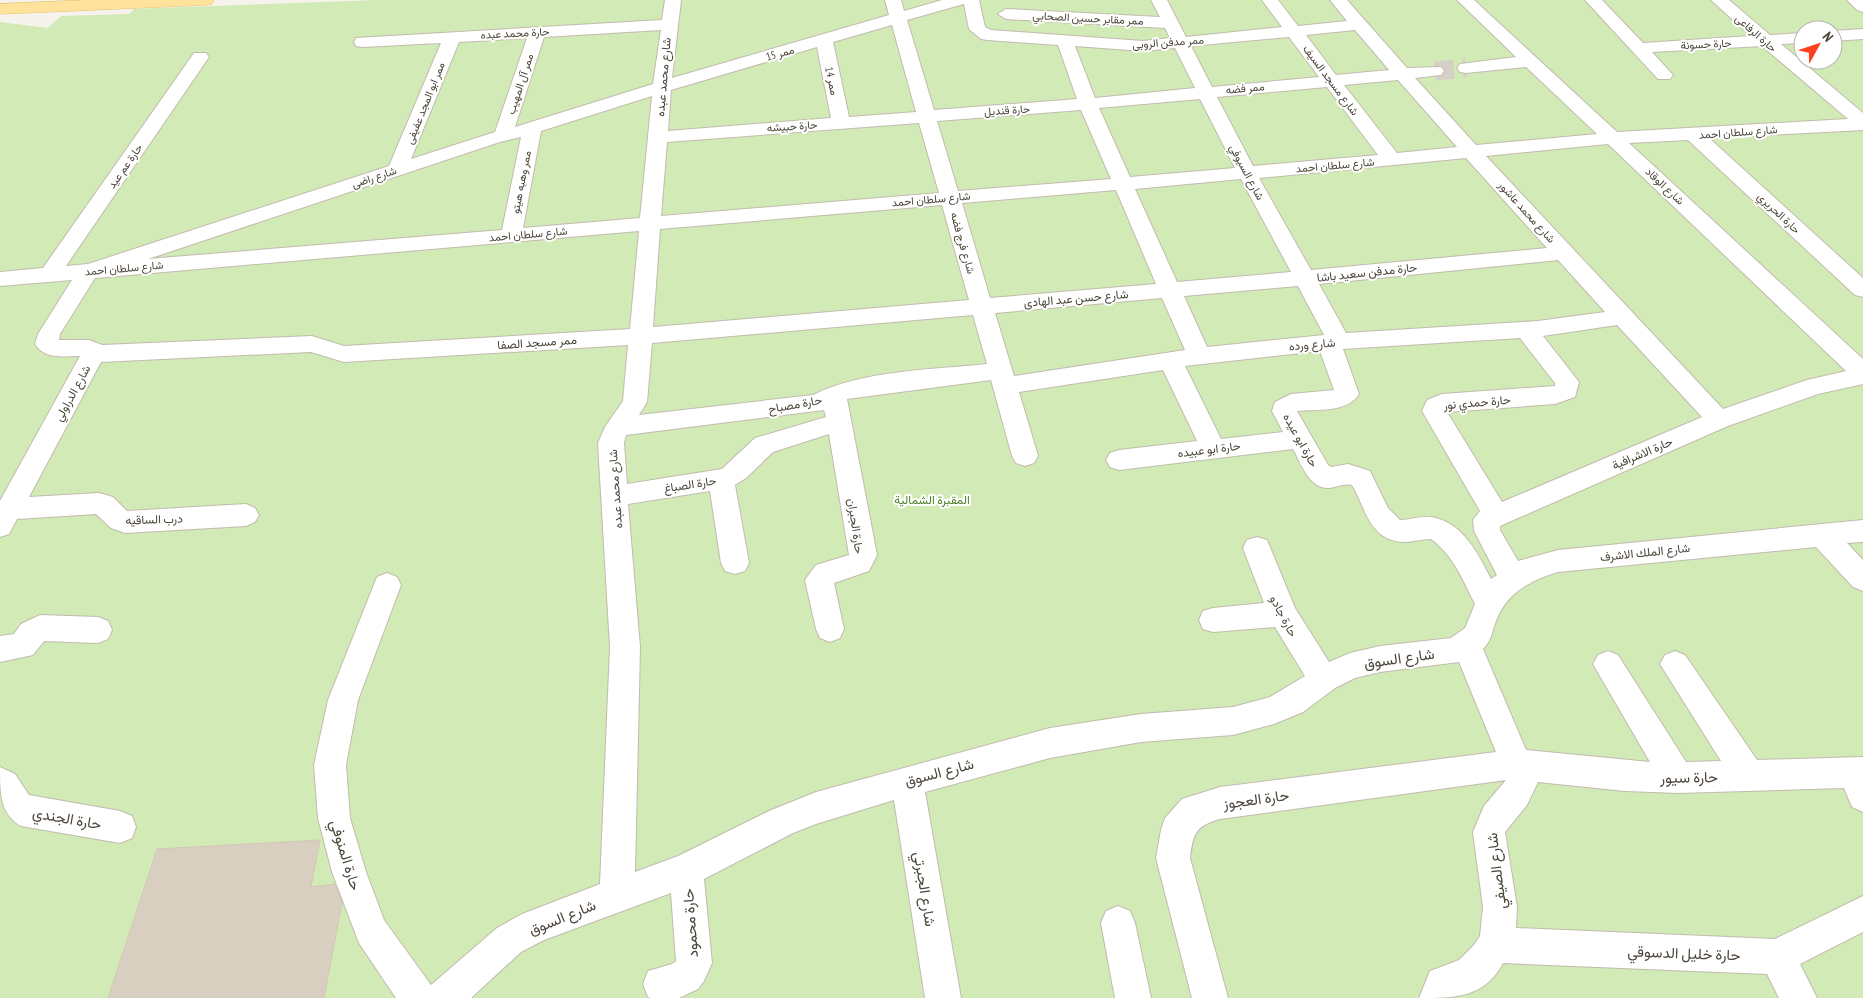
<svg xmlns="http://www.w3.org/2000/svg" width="1863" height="998" font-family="'PT Sans Narrow',Vazirmatn,sans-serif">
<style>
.green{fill:#d2eab5;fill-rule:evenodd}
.building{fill:#d8cfc1;stroke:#d3c7b4}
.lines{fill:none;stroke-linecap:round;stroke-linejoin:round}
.minor-tunnel{stroke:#d4d0c8;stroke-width:19;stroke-dasharray:19 9;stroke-linecap:butt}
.minor-casing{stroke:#c2bbae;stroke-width:2}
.major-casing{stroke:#e6c16a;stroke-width:1}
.minor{fill:#fff;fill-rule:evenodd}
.major{fill:#ffe39c;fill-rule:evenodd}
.labels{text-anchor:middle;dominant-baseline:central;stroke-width:4;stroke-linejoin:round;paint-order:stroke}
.far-street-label{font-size:11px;fill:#4b4439;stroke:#fff}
.street-label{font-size:12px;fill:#4b4439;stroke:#fff}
.park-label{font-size:12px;fill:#4a7f2a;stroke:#fff}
.near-street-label{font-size:15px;fill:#4b4439;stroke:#fff}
</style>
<rect width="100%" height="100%" fill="#f6f3ec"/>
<path class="green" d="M377,0h1486v998h-1863v-976l48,6 13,-12 68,-2 5,-5zM1803,30h30v30h-30z"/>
<polygon class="building" points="320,840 311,887 335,884 342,903 324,998 108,998 157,849"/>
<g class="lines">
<polyline class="minor-tunnel" points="1435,71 1466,68"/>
<g class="minor-casing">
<g id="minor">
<path d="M665,0h16l-9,78 217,-63 -4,-15h16l3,11 38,-11h37l6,27 6,3 152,11 27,-3 -5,-10 -159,-9 -8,-5 8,-5 154,8 -9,-17h16l19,37 96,-10 -20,-27h16l20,26 49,-5 -17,-21h17l60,68 34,-1 3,4 -3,4 -26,3 61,67 121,-11 -71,-67 -60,6 -6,-1 -3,-4 3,-4 56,-7 -59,-57h17l143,132 231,-13 -86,-73 -110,6 21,23 -3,4h-12l-73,-79h17l41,43 108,-7 -40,-36h18l41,35 33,-2v10l-22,1 82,69v17l-154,8 154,140v19l-8,-2 -167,-155 -59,3 234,216v25l-45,10 -90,32 -228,100v4l18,31 40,-11 305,-30v22l-16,1 16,17v31l-10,-4 -37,-40 -258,25c-27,8 -52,21 -62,49 -4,10 -4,19 -13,28l43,101 124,12 -57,-98 5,-9 10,-4 10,4 68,107 35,-1 -61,-97 5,-9 10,-4 10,4 72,105 106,-3v55l-11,-5 -8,-19 -166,5 -53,-2 -87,-9 -11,23 -22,27 12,75 -1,21 259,11 88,-43v36l-63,32 17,34h-38l-12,-24 -264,-11c-18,35 -49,35 -84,35l11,-27 29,-11 15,-15 6,-9 3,-29 -10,-75 11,-26 22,-26 -286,39c-25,7 -27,15 -30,39l38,140h-36l-36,-140 5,-28 4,-12 17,-19 38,-12 276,-35 -37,-90 -79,10 -25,6 -20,10 -32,24 -29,12 -41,11 -92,7 -91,16 -125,34 36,206h-36l-31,-198 -78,24 -23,9 -89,46 8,84 -8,18 -6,8 -19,9h-28l-3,-1 -5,-13 5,-13 24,-7 4,-3 -5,-68 -127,47 -23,12 -50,46h-75l-37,-55 -27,-71 -14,-54 -4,-53 14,-65 49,-123 10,-4 10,4 4,8 -43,115 -12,65 4,53 16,54 18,48 47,65 66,-57 25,-14 78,-30 10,-237 -12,-204 7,-16 18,-26 5,-56 -284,17 -33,-10 -210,10 -72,135 70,-4 14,4 14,14 119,-7 9,4 4,7 -4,7 -9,4 -121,7 -14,-5 -15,-14 -79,5 -8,15 -9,3v-36l80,-145c-17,0 -35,4 -45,-12l3,-10 34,-54 -72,6v-14l43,-4 151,-215h12l3,4 -143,209 22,-2 301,-98 52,-123 -79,4 -6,-1 -2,-4 2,-4 306,-18zM964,4l5,25 12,10 6,1 71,5 19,54 -143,11 -27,-90zM892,25l24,87 -67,5 -16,-75zM661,30l-8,54 -138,43 29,-90zM1355,30l34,40 -53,5 -30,-40zM1289,37l30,40 -107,10 -21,-41zM527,38l-32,94 -84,27 48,-117zM1075,46l68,5 32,-3 20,40 -100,10zM817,47l14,71 -163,13 3,-41zM1398,80l59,67 -60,6 -53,-68zM1327,87l51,68 -125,11 -36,-69zM652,96l-12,122 -117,10 18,-97zM1200,99l35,69 -105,9 -31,-69zM1081,110l30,69 -153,12 -21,-70zM919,123l20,70 -278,23 6,-74zM521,137l-19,93 -354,29 352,-117zM1608,144l238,227 -39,9 -84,29 -237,-253zM1466,158l81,90 -236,22 -52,-92zM1241,179l50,93 -114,10 -42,-93zM1116,190l40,94 -166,14 -28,-95zM942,205l27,95 -316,27 7,-98zM639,231l-9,98 -286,17 -32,-10 -210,9 -13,-5h-30l1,-6 35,-56zM1558,260l47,52 -67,9 -192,12 -27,-49zM1298,286l26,49 -117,12 -23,-51zM1162,298l23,52 -171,26 -19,-63zM973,315l14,49c-56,6 -124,6 -174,31l-174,20 8,-13 5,-59zM1617,325l85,92 -200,85 -55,-90 108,-8 20,-7 4,-15 -36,-46zM1520,338l35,45v3l-113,8 -15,6 -5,11 58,100 -7,9 1,11 23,44 -6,4c-13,-25 -28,-57 -60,-62 -10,-1 -21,3 -31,3l-12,-12 -18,-37 -22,-7 -17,3 -3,-2 -31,-54c19,-2 51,2 62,-17l-16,-45zM1320,351l14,39 -43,4 -16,8 -3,9 11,21 -62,7 -36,-73zM1163,370l34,71 -78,9 -9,3 -4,7 4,7 9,3 174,-21c8,14 16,40 36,39 8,-1 15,-5 23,-3 14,23 17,56 52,57 9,0 18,-3 27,-3 22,16 32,41 44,65l-10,24 -14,10 -71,8 -30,7 -21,9 -34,-54 -28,-68 -10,-3 -10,3 -4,8 21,55 -51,5 -10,3 -4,9 4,9 10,3 62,-5 30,49 -35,21 -37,10 -92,7 -91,14 -234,64 -47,19 -91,45 -43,16 5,-225 -12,-143 82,-13 11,72 4,8 10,3 10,-3 4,-8 -14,-78 11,-7 27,-26 56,-18 20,121 -33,10 -11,15 11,49 4,9 10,4 10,-4 4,-9 -10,-46 35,-12 8,-16 -30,-156 144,-19 21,76 4,7 9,3 9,-3 4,-7 -19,-64zM824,410l2,7 -71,21 -33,31 -95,15 -3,-41 2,-8z"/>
<polygon points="1847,0 1863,0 1863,12 1857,10"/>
<polygon points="1863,29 1863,39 1833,41 1833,31"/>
<polygon points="40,615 98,617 108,621 112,630 108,639 98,643 44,641 33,655 0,662 0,636 14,634 21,624"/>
<path d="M0,767l15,7 14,21 91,16 12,5 4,11 -4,11 -12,5 -99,-17c-21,-12 -21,-33 -21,-59z"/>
<polygon points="1118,906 1130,911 1135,923 1151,998 1115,998 1101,923 1106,911"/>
</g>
</g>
<g class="major-casing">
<polygon id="major" points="89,0 214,0 212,4 206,5 0,14 0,4"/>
</g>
<use href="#minor" class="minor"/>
<use href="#major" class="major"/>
</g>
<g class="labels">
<g class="far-street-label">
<text transform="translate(1088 18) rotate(3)">ممر مقابر حسين الصحابي</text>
<text transform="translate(515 33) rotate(-3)">حارة محمد عبده</text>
<text transform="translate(1756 33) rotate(41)">حارة الرفاعى</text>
<text transform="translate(1168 42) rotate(-4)">ممر مدفن الروبى</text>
<text transform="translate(1706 44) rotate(-3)">حارة حسونة</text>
<text transform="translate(780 53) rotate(-16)">ممر 15</text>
<text transform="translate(1331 80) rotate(53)">شارع مسجد السيف</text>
<text transform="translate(832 81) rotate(78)">ممر 14</text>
<text transform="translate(520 84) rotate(-72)">ممر آل المهيب</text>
<text transform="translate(1245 88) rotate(-5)">ممر فضه</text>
<text transform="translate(425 103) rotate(-68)">ممر ابو المجد عفيفى</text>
<text transform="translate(1007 110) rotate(-4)">حارة قنديل</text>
<text transform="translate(792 126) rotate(-4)">حارة حبيشه</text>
<text transform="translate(1738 132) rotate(-4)">شارع سلطان احمد</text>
<text transform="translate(1335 165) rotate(-5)">شارع سلطان احمد</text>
<text transform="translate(125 166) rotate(-55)">حارة عم عيد</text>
<text transform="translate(1247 172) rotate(62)">شارع السيوفي</text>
<text transform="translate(374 177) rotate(-18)">شارع راضى</text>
<text transform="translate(521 182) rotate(-79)">ممر وهبه هيتو</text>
<text transform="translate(1665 186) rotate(43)">شارع الوقاد</text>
<text transform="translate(931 199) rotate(-5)">شارع سلطان احمد</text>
<text transform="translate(1527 212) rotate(48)">شارع محمد عاشور</text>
<text transform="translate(1779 213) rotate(43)">حارة الحريري</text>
<text transform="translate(528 234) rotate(-5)">شارع سلطان احمد</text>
<text transform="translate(963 243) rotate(74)">شارع فرج فضه</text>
<text transform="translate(124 268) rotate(-5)">شارع سلطان احمد</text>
</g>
<g class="street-label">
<text transform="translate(663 77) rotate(-85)">شارع محمد عبده</text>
<text transform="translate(1367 272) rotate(-6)">حارة مدفن سعيد باشا</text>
<text transform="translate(1076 298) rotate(-5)">شارع حسن عبد الهادى</text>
<text transform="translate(537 342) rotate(-4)">ممر مسجد الصفا</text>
<text transform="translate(1312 344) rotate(-5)">شارع ورده</text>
<text transform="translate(72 393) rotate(-61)">شارع الدراولي</text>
<text transform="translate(1477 402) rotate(-5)">حارة حمدي نور</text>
<text transform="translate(795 404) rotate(-10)">حارة مصباح</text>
<text transform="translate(1301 440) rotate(61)">حارة ابو عيده</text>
<text transform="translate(1209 449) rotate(-7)">حارة ابو عبيده</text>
<text transform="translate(1642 453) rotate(-23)">حارة الاشرافية</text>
<text transform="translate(690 484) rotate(-9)">حارة الصباغ</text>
<text transform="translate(615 489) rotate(-94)">شارع محمد عبده</text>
<text transform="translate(154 519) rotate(-2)">درب الساقيه</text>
<text transform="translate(856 526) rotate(82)">حارة الجبران</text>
<text transform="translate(1645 552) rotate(-6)">شارع الملك الاشرف</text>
<text transform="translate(1284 616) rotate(62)">حارة جادو</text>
</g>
<g class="park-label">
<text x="932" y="499">المقبرة الشمالية</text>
</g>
<g class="near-street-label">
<text transform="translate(1399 658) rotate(-8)">شارع السوق</text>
<text transform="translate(939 772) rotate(-15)">شارع السوق</text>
<text transform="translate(1689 777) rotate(-1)">حارة سيور</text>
<text transform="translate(1256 799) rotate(-8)">حارة العجوز</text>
<text transform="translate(67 818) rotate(10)">حارة الجندي</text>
<text transform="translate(346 855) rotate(73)">حارة المنوفي</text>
<text transform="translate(1496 871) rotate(-97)">شارع الصيفي</text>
<text transform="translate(925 889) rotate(81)">شارع الجبرتي</text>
<text transform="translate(562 917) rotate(-22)">شارع السوق</text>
<text transform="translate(690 923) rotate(-94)">حارة محمود</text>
<text transform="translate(1684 953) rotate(2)">حارة خليل الدسوقي</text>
</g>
</g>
<g transform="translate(1818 45) rotate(50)"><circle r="24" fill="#ffffff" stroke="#b7b4b0"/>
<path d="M0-4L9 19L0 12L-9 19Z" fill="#fc3f1d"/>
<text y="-8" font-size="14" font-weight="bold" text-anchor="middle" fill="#4b4439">N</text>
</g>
</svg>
